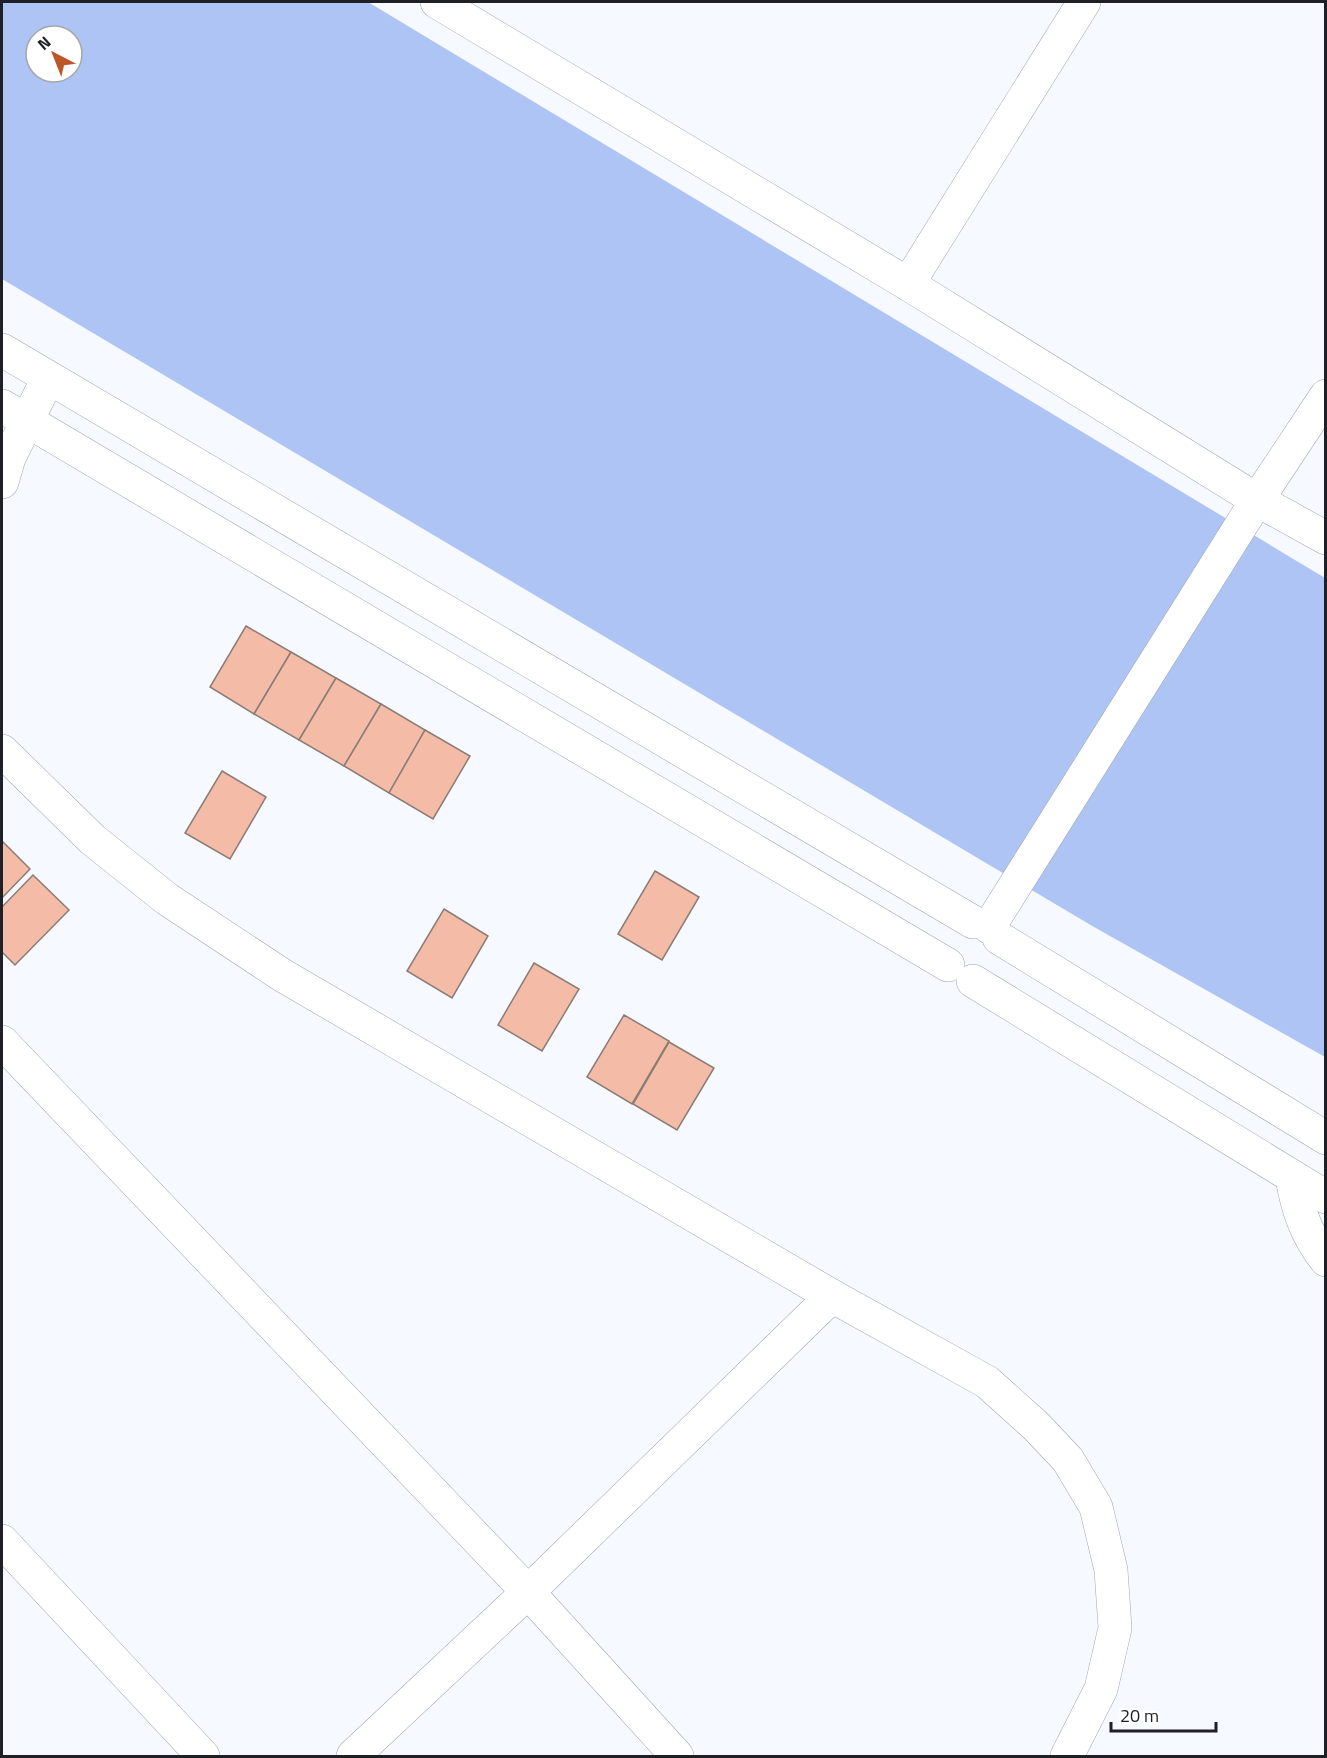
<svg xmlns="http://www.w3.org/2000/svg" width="1327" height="1758" font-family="'Titillium Web',sans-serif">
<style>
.forest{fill:#adc4f4;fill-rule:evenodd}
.building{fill:#f4bca6;stroke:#8b7c77;stroke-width:1.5}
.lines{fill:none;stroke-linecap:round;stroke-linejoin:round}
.street-casing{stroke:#a0a7b3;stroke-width:34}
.secondary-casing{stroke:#a0a7b3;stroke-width:34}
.street{stroke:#fff;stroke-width:33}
.secondary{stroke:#fff;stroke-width:33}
</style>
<rect width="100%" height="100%" fill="#f6f9ff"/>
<path class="forest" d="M2,2h366l957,576v479l-231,-130 -1092,-648zM36,36h36v36h-36z"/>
<g class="building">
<polygon points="246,626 291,652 254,714 210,687"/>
<polygon points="291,652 336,678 299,740 254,714"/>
<polygon points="336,678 381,704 344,766 299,740"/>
<polygon points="381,704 425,730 389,793 344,766"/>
<polygon points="425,730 470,756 433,819 389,793"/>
<polygon points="222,771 266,797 230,859 185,833"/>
<polygon points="2,841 30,869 2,898"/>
<polygon points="655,871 699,897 662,960 618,934"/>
<polygon points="33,875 69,910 15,965 2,952 2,907"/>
<polygon points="444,909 488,936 452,998 407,971"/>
<polygon points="534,963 579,989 542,1051 498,1025"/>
<polygon points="624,1015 669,1041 632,1104 587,1077"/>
<polygon points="669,1042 714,1068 677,1130 633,1104"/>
</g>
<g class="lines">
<g class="street-casing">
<g id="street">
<polyline points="908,284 1084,2"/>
<polyline points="2,482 9,458 48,378"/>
<polyline points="2,751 93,840 167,899 282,975 832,1296 987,1382 1036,1426 1068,1460 1096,1507 1111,1570 1115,1628 1101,1689 1067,1756"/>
<polyline points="2,1042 528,1592 677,1756"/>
<path d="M1292,1177c5,31 14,58 34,83"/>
<polyline points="2,1541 203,1756"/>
<polyline points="353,1756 528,1592 832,1296"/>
</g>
</g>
<g class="secondary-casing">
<g id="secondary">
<polyline points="437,2 908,284 1257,500 1326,538"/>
<polyline points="2,350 973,922"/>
<polyline points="2,406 948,965"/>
<polyline points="989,927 1257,500 1326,396"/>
<polyline points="999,938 1326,1138"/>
<polyline points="973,981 1326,1197"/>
</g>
</g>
<use href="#street" class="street"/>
<use href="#secondary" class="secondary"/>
</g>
<rect width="1327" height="1758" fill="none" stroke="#1e2025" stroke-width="6"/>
<g transform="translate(54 54) rotate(318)"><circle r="28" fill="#ffffff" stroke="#a5a6a8" stroke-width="1.5"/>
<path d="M0-4.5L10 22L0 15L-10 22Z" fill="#bd5728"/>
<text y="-9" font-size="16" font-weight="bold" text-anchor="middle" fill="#1e2025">N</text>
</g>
<path d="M1111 1722v9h105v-9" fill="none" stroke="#1e2025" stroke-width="3"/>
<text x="1120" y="1722" font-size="18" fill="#1e2025" stroke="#ffffff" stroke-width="4.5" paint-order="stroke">20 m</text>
</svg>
